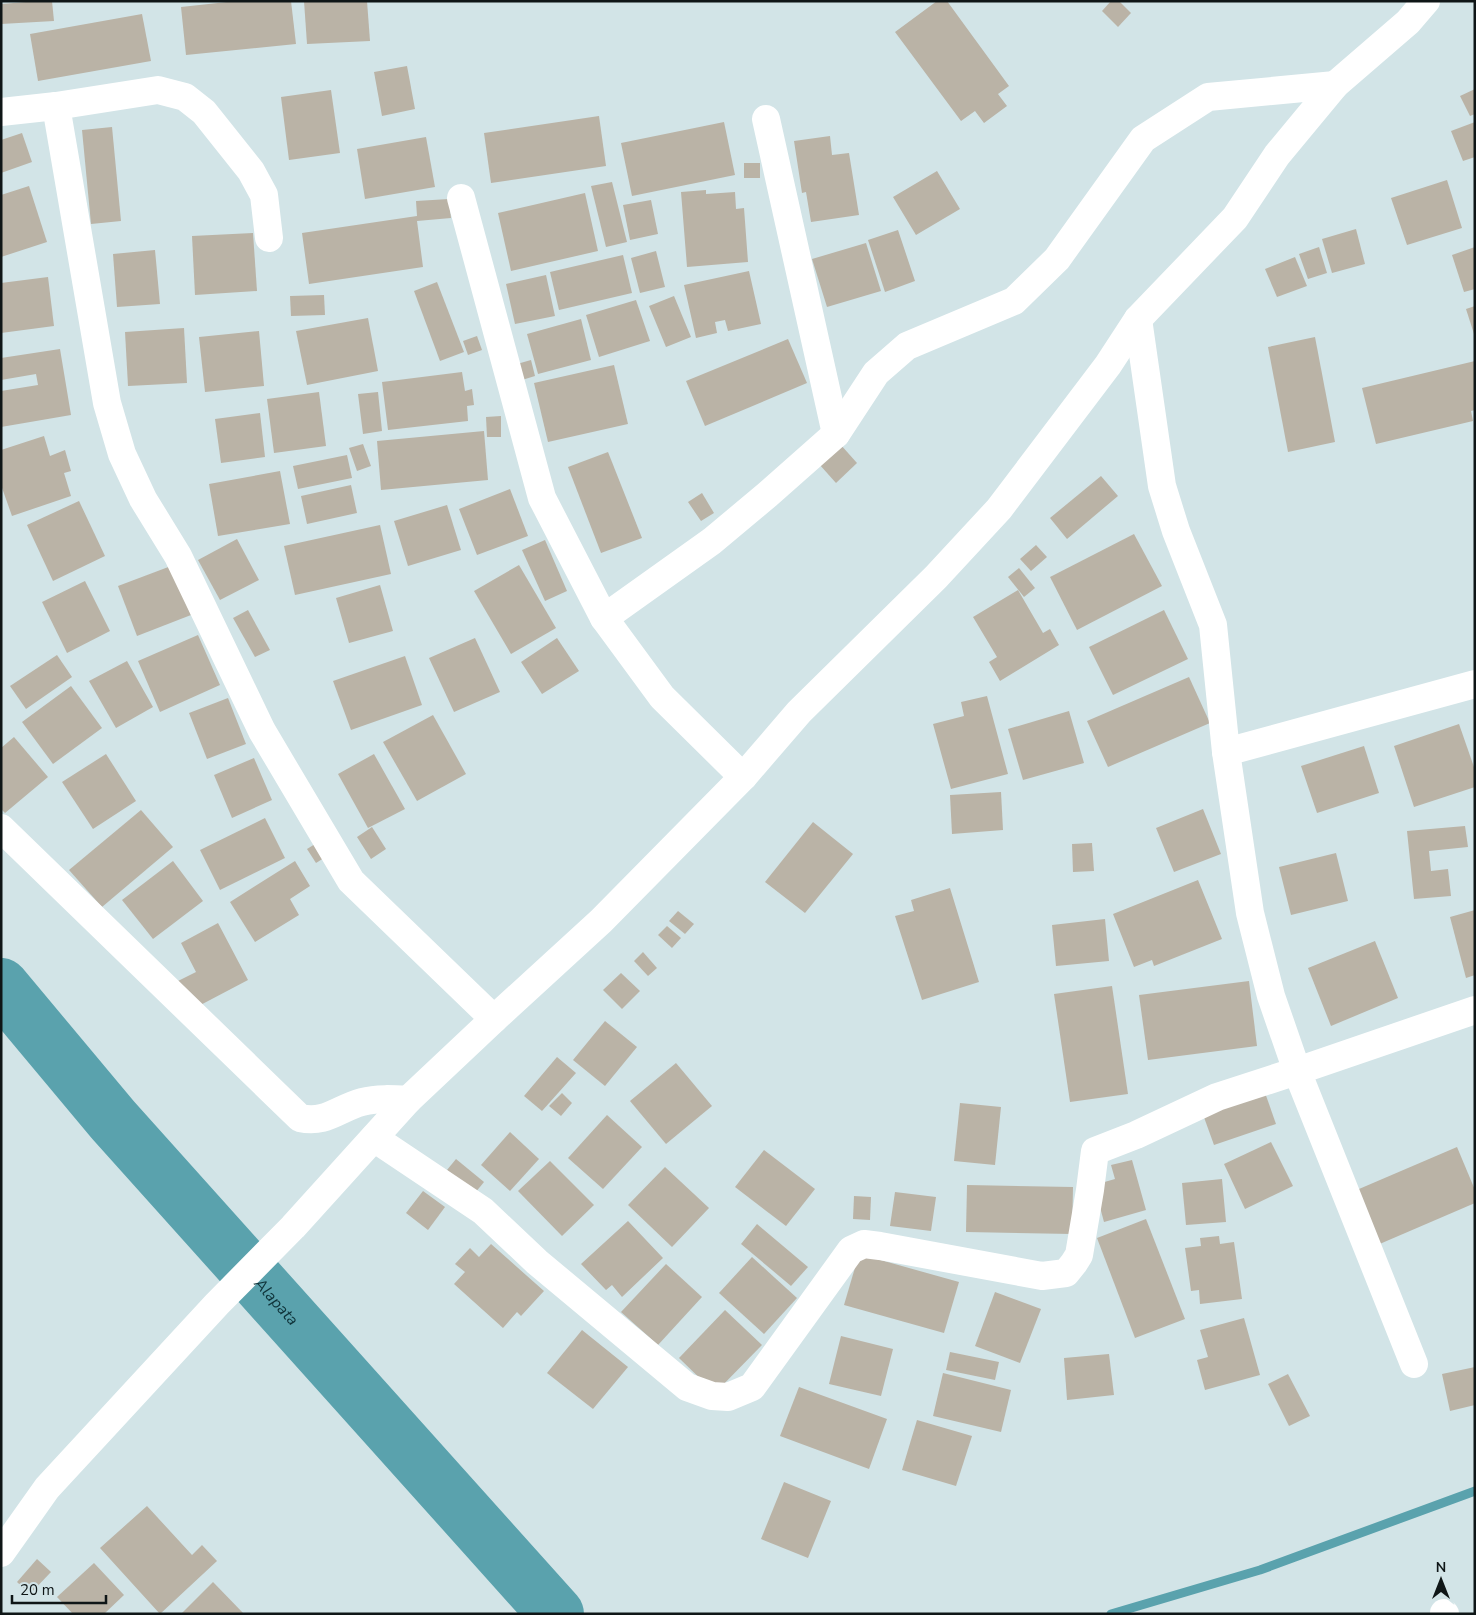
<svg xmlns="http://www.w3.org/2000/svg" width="1476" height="1615" font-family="'Nunito Sans',sans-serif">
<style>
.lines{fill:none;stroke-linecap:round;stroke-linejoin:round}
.stream{stroke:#5aa2ad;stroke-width:9}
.river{stroke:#5aa2ad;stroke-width:56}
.building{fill:#bab3a6}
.street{stroke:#fff;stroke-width:28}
.labels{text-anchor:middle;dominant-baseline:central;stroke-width:4;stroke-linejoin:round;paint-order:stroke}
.water-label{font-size:16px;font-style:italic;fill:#0f3339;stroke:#d2e4e7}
</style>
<rect width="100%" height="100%" fill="#d2e4e7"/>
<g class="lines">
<polyline class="stream" points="1111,1614 1260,1570 1475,1491"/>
<path class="river" id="s1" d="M1,986l112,134 443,494"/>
</g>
<g class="building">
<polygon points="38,1 52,1 54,21 1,24 1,4"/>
<polygon points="236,1 291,1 296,44 186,55 181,7"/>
<polygon points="304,1 367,1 370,41 307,44"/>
<polygon points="937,1 947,1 1009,86 998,94 1007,106 984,123 975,111 961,121 895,32"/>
<polygon points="1111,1 1119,1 1131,13 1118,27 1102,11"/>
<polygon points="142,14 151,61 38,81 30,34"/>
<polygon points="407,66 415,109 382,116 374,72"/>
<polygon points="1475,89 1475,114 1470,116 1460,96"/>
<polygon points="331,90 340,153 289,160 281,97"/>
<polygon points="599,116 606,166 491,183 484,133"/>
<polygon points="724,122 735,175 632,196 621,143"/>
<polygon points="1475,122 1475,157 1463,161 1451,131"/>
<polygon points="112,127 121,221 91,224 82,130"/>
<polygon points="22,133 32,162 1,173 1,140"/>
<polygon points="830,136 832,155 849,153 859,215 811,222 806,192 802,193 794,141"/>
<polygon points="426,137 435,187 365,199 357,149"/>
<rect x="744" y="163" width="16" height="15"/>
<polygon points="937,171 960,209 916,235 893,197"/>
<polygon points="1447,180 1462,228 1407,245 1391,198"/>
<polygon points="612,182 627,242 606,247 591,186"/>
<polygon points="29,186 47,242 1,257 1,195"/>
<polygon points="706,190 706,194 735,192 736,209 744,208 748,262 687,267 681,192"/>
<polygon points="585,193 598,251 511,271 498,213"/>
<polygon points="449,199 451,218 417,221 423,267 309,284 302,233 417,216 416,201"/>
<polygon points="651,200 658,234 630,240 623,205"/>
<polygon points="1356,229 1365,264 1332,273 1322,239"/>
<polygon points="898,230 915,281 885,292 868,240"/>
<polygon points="253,233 257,291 195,295 192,236"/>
<polygon points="866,243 881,291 827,307 812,259"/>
<polygon points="1319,247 1327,273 1308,279 1299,254"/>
<polygon points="1475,247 1475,289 1464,292 1452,255"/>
<polygon points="155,250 160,304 117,307 113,254"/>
<polygon points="656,251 665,287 640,293 631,258"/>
<polygon points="623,255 632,293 559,310 550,272"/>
<polygon points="1295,257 1307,286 1277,297 1265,269"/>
<polygon points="749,271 761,324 728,331 725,320 715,322 717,333 696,338 684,285"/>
<polygon points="546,275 555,316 515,324 506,284"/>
<polygon points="48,277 54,326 1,333 1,283"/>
<polygon points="437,282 464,352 440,361 414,291"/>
<polygon points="324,295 325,315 291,316 290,296"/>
<polygon points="674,296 691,337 666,347 649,306"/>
<polygon points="636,300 650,341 599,357 586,315"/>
<polygon points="1475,306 1475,334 1474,334 1466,309"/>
<polygon points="368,318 378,371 307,385 296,331"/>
<polygon points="581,319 591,360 538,374 527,334"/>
<polygon points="184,328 187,383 128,386 125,332"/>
<polygon points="259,331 264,386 205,392 199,337"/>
<polygon points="477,336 482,350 468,355 463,341"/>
<polygon points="1315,337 1335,442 1288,452 1268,347"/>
<polygon points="788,339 807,383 705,426 686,381"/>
<polygon points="60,349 71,415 1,427 1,391 38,385 36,374 1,380 1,358"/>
<polygon points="531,360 535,376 522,380 517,364"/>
<polygon points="1475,361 1475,410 1471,411 1473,421 1376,444 1362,388"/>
<polygon points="614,365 628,424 548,442 534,383"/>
<polygon points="462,372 465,391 472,389 474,405 467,406 468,421 388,430 382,382"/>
<polygon points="319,392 326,446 274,453 267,399"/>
<polygon points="378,392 382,431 363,434 358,394"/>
<polygon points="260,413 265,457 221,463 215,419"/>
<polygon points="501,416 501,437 487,437 486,417"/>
<polygon points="484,431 488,480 381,490 377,441"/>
<polygon points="44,436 50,456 65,450 71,471 64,473 71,496 12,516 1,485 1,450"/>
<polygon points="363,444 371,466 357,471 349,448"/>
<polygon points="840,444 857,463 836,483 819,464"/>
<polygon points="608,452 642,538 601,553 568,467"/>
<polygon points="347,455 352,478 298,489 293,466"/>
<polygon points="280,471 290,524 218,536 209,484"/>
<polygon points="1101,476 1118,496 1067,539 1050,518"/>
<polygon points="351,485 357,513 307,524 301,496"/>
<polygon points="510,489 528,536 477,555 459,509"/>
<polygon points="702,493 714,513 701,521 688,502"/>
<polygon points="79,501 105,556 53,581 27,525"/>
<polygon points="447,505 461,550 408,566 394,521"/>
<polygon points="380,525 391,574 295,595 284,546"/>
<polygon points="1134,534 1162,586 1077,630 1050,577"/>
<polygon points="237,539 259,580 220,600 198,560"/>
<polygon points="545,540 567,591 545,601 522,550"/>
<polygon points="1036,545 1047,557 1031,571 1020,559"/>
<polygon points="519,565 556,628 511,654 474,591"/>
<polygon points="171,566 191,615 137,636 118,586"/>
<polygon points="1019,568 1035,588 1024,597 1008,577"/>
<polygon points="85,581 110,631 67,653 42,602"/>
<polygon points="380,585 393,631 349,643 336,598"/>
<polygon points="1018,590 1043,633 1050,629 1059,645 1000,681 989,662 997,657 973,617"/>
<polygon points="248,610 270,650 255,657 233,618"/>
<polygon points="1164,610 1188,659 1113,695 1089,647"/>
<polygon points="198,635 220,685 160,712 138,661"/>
<polygon points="475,638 500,692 454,712 429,658"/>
<polygon points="557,638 579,671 542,694 521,662"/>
<polygon points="57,655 72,677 26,709 10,686"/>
<polygon points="405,656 422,705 351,730 333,681"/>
<polygon points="127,661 153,707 116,728 89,681"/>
<polygon points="1189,677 1210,723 1108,767 1087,721"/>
<polygon points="71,686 102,728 53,764 22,722"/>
<polygon points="987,696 1008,774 951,789 933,724 964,716 961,702"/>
<polygon points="228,698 246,744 207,759 189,713"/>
<polygon points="1069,711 1084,763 1023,780 1008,729"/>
<polygon points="433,715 466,774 417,801 383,742"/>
<polygon points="1459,724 1475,770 1475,787 1414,807 1394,746"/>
<polygon points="14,737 48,777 5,813 1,809 1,748"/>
<polygon points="1364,746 1379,793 1317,813 1301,766"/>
<polygon points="106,754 136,801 93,829 62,782"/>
<polygon points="374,754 405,809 368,828 338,774"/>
<polygon points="254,758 272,800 232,818 214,775"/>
<polygon points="1001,792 1003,830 952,834 950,795"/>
<polygon points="1203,809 1221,854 1174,872 1156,828"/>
<polygon points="141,810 173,847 102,907 69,870"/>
<polygon points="265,818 285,858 220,890 200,850"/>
<polygon points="813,822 853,854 805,913 765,882"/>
<polygon points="1465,826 1468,847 1429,851 1431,871 1448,869 1451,896 1414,899 1407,831"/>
<polygon points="372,827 386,849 371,859 357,837"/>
<polygon points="323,839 332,853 316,863 307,849"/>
<polygon points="1092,843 1094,871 1073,872 1072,844"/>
<polygon points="1336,853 1348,901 1291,915 1279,867"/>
<polygon points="173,861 203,901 153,939 122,900"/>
<polygon points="295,861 310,886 290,899 299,915 255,942 230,902"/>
<polygon points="1198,880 1222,939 1154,966 1152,960 1134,967 1113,914"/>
<polygon points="950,888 979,982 922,1000 895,916 914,911 911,900"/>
<polygon points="1475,910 1475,975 1466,978 1450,917"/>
<polygon points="678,911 694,924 685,934 669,921"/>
<polygon points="1105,919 1109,961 1056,966 1052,925"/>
<polygon points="218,923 248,980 191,1010 176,982 196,972 181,943"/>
<polygon points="667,926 681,938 672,948 658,935"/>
<polygon points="1375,941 1398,998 1331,1026 1308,968"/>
<polygon points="643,952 657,968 648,976 634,961"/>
<polygon points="621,973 640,991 622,1009 603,990"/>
<polygon points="1249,981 1257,1046 1148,1060 1139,995"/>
<polygon points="1112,986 1128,1094 1070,1102 1054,994"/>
<polygon points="605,1021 637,1047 605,1086 573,1060"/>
<polygon points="557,1057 576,1073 542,1111 524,1096"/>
<polygon points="676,1063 712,1106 666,1144 630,1101"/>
<polygon points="1263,1087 1276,1124 1214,1145 1201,1109"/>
<polygon points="562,1093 572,1103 561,1116 549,1106"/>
<polygon points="960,1103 1001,1107 995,1165 954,1161"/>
<polygon points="607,1115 642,1147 603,1189 568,1158"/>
<polygon points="510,1132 539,1159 510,1191 481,1165"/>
<polygon points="1271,1142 1293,1186 1245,1209 1224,1164"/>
<polygon points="1457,1147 1475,1190 1475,1203 1375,1246 1352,1192"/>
<polygon points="764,1150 815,1189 786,1226 735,1187"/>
<polygon points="456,1159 484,1182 475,1193 447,1170"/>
<polygon points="1132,1160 1146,1210 1104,1222 1094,1185 1115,1179 1111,1165"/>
<polygon points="550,1161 594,1205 562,1236 518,1191"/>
<polygon points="665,1167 709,1208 672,1247 628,1205"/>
<polygon points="1222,1179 1226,1222 1186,1225 1182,1183"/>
<polygon points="967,1185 1073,1187 1072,1234 966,1232"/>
<polygon points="423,1191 445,1207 428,1230 406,1213"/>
<polygon points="895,1192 936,1197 931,1231 890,1226"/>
<polygon points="854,1196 871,1197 870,1220 853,1219"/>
<polygon points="1146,1219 1185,1319 1135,1338 1097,1238"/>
<polygon points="628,1221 663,1258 622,1297 612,1285 606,1290 581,1264"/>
<polygon points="757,1224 808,1267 791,1286 741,1244"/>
<polygon points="1219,1236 1220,1244 1234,1242 1242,1299 1200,1304 1199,1290 1191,1291 1185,1248 1201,1246 1200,1238"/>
<polygon points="491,1244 544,1291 521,1316 517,1312 503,1328 454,1284 465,1272 455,1264 470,1248 479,1257"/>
<polygon points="859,1254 959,1282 944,1333 844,1305"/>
<polygon points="752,1257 797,1298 764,1334 719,1293"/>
<polygon points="666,1264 702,1297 658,1345 621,1312"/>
<polygon points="995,1292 1041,1309 1020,1363 975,1346"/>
<polygon points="725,1310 762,1345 715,1393 679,1358"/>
<polygon points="1244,1318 1260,1375 1205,1390 1197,1360 1208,1357 1200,1330"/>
<polygon points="582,1330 628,1367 593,1409 547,1373"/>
<polygon points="841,1336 893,1349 881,1396 829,1384"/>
<polygon points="950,1352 999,1362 995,1380 946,1370"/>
<polygon points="1109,1354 1114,1395 1067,1400 1064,1358"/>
<polygon points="1475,1367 1475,1405 1450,1411 1442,1374"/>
<polygon points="943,1373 1011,1390 1001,1432 933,1416"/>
<polygon points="1288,1374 1310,1416 1289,1426 1268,1384"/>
<polygon points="799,1387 887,1419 869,1469 780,1436"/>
<polygon points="917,1420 972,1436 956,1486 902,1470"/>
<polygon points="784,1482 831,1501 808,1558 761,1539"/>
<polygon points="147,1506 192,1555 202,1545 217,1561 160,1614 100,1548"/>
<polygon points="37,1559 51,1572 30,1594 17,1582"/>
<polygon points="94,1563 124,1595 104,1614 73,1614 57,1597"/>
<polygon points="213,1582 244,1614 181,1614"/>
</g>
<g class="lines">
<g class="street">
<polyline points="56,106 107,403 122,454 143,499 178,556 262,731 351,881 494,1019"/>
<polyline points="1,112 56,106 158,90 185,97 204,112 251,171 264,195 269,238"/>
<polyline points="766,119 836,434"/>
<polyline points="461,198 542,498 604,618 662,697 743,777"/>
<polyline points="1138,319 1162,486 1176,531 1213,625 1226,752 1250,913 1271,996 1297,1071 1414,1364"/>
<polyline points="604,618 712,541 767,495 836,434 876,373 907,346 1014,301 1057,259 1143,139 1208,97 1335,85"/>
<polyline points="1226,752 1475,684"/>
<path d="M1,828l299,290c26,6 39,-10 62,-16 15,-4 31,-3 46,-2"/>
<polyline points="374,1138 483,1211 537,1262 687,1387 712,1396 728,1397 752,1387 851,1250 864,1244 880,1246 1042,1276 1066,1273 1074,1263 1079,1255 1090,1190 1095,1151 1136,1135 1217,1097 1297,1071 1475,1010"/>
<polyline points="1,1553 47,1488 217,1304 293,1227 408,1100 494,1019 601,921 743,777 799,712 936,577 999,509 1108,365 1138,319 1235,218 1277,155 1335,85 1408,22 1426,1"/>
<polyline points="1444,1613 1445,1614"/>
</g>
</g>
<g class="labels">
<g class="water-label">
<text stroke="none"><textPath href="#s1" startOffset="419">Alapata</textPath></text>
</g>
</g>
<rect width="1476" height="1615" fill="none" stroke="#0f1617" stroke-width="5"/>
<g transform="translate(1441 1580)" stroke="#d2e4e7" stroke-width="4" paint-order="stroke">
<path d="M0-4L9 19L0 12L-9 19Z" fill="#0f1617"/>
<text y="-8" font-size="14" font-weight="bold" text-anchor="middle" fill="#0f1617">N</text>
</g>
<path d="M12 1595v8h94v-8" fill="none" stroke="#0f1617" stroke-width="2.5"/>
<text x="20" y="1595" font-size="15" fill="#0f1617" stroke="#d2e4e7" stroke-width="4" paint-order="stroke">20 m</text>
</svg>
